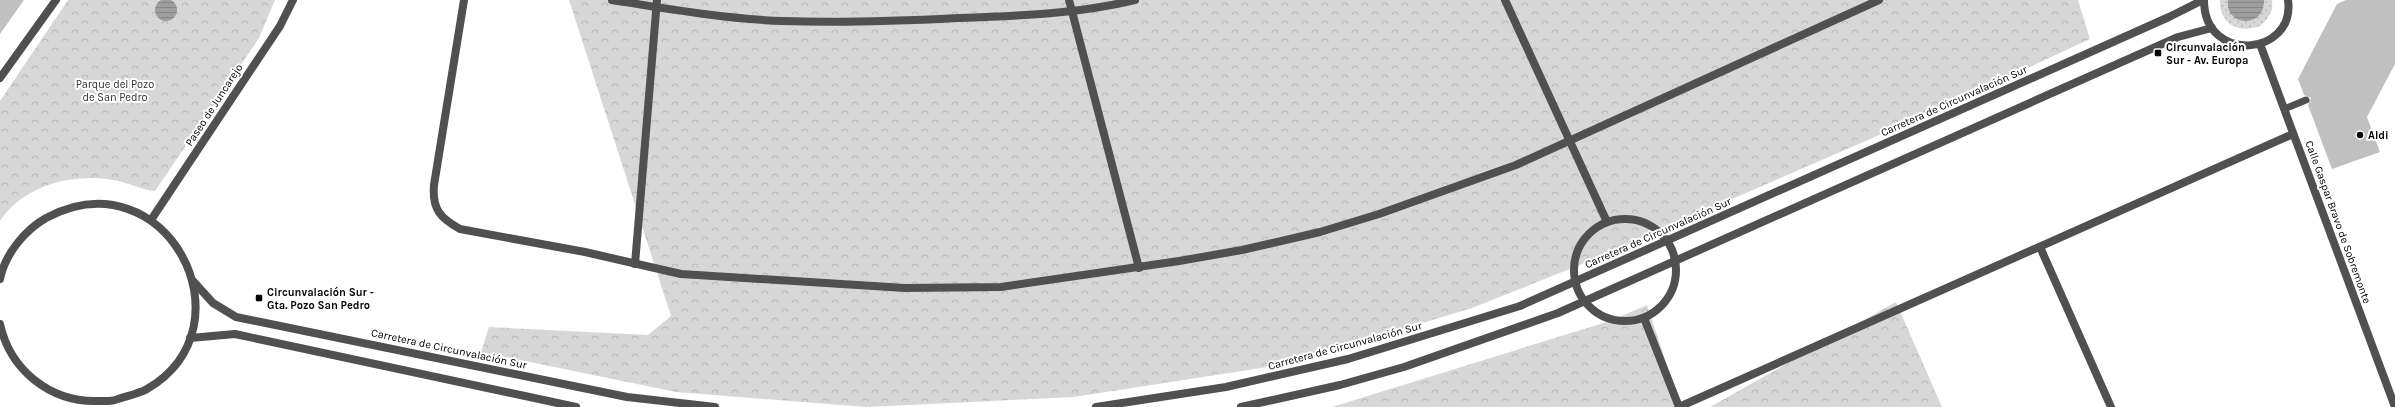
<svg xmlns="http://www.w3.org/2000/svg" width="2395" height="407" font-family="Karla,sans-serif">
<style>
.grass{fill:url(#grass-dots)}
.park{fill:url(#park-crowns)}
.water{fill:url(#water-rules)}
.building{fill:#c0c0c0}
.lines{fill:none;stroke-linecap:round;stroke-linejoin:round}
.service{stroke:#505050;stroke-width:7}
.minor{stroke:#505050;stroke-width:8}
.tertiary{stroke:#505050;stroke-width:8}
.poi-dot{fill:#000;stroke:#fff;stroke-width:1.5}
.labels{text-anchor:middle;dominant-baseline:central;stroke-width:4;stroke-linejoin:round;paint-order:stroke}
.poi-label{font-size:11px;font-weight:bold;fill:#000;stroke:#fff;text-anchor:start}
.park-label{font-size:11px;fill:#2e2e2e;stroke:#fff}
.street-label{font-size:11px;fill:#000;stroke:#fff}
</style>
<defs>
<pattern id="grass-dots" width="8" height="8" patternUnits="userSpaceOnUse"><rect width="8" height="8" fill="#d7d7d7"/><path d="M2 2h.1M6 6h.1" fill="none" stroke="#b7b7b7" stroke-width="1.8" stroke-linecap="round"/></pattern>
<pattern id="park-crowns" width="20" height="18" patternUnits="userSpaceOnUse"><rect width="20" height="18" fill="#d7d7d7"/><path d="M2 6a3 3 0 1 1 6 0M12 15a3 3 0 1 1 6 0" fill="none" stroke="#b7b7b7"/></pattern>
<pattern id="water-rules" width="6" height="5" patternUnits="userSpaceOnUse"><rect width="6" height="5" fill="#9e9e9e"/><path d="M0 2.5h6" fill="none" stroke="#868686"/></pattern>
</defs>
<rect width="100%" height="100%" fill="#fff"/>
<path class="grass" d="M2220,0h8c-4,22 36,33 36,0h8c2,11 -4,19 -12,26 -21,8 -41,-2 -40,-26z"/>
<g class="park">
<path d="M68,0h207l-16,38 -104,153c-12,-1 -21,-6 -33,-9 -42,-11 -97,1 -122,39v-120z"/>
<polygon points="569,0 2078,0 2090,39 1953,103 1592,260 1472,308 1286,364 1074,397 867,407 676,392 481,352 489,327 648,335 671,316"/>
<polygon points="1896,302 1942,407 1710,407"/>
<polygon points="1647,305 1681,407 1332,407 1610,321"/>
</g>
<g class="water">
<circle cx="166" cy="10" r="11"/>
<path d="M2228,0h36c1,30 -40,26 -36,0z"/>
</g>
<g class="building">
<polygon points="0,0 24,0 0,34"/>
<polygon points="2346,0 2395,0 2395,64 2367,117 2380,152 2332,169 2308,105 2311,98 2304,95 2298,79 2337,4"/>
</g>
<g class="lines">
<polyline class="service" points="2284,109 2306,100"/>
<g class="minor">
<path d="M464,0l-30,185c-2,24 6,33 26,44l125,23 96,22 224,14 96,-1 178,-26 63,-11 78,-18 59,-18 137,-49 363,-165"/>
<path d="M612,0c56,9 114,19 171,21 58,2 117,0 175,-3 59,-2 119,-4 177,-18"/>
<polyline points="1069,0 1139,268"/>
<polyline points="1505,0 1607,222"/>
<polyline points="0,78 56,0"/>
<polyline points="151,220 280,26 293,0"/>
<polyline points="2040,247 2111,407"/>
<polyline points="635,264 657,0"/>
<polyline points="1644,318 1679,407"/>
<polyline points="1679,407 2293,134"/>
</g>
<g class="tertiary">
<path d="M2204,0c0,65 92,56 84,0"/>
<polyline points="2260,44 2395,407"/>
<circle cx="1625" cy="270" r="51"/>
<path d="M0,279c5,-25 25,-49 46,-61 120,-64 209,108 101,171 -9,5 -20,7 -29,10 -6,3 -14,2 -21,2 -47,1 -87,-31 -97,-77"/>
<polyline points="193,281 213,303 236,317 627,397 715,407"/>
<polyline points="190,338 235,334 576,407"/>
<polyline points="1096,407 1226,387 1348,359 1520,306 2169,17 2203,0"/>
<polyline points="1241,407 1340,385 1404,367 1558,313 2178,37 2212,28"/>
</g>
</g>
<g class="poi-dot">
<rect x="2154" y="49" width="8" height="8" rx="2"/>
<circle cx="2360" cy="135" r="4"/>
<rect x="255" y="294" width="8" height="8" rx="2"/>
</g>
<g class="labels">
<g class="poi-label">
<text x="2166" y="47">Circunvalación<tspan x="2166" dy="13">Sur - Av. Europa</tspan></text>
<text x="2368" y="135">Aldi</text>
<text x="267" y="292">Circunvalación Sur -<tspan x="267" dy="13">Gta. Pozo San Pedro</tspan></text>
</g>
<g class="park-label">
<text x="115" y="84">Parque del Pozo<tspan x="115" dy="13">de San Pedro</tspan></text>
</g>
<g class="street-label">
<text transform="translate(1954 101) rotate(-24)">Carretera de Circunvalación Sur</text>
<text transform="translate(214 105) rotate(-57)">Paseo de Juncarejo</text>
<text transform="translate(2338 222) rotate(70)">Calle Gaspar Bravo de Sobremonte</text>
<text transform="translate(1658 233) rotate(-24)">Carretera de Circunvalación Sur</text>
<text transform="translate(1345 346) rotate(-15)">Carretera de Circunvalación Sur</text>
<text transform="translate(449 349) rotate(12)">Carretera de Circunvalación Sur</text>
</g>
</g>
</svg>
